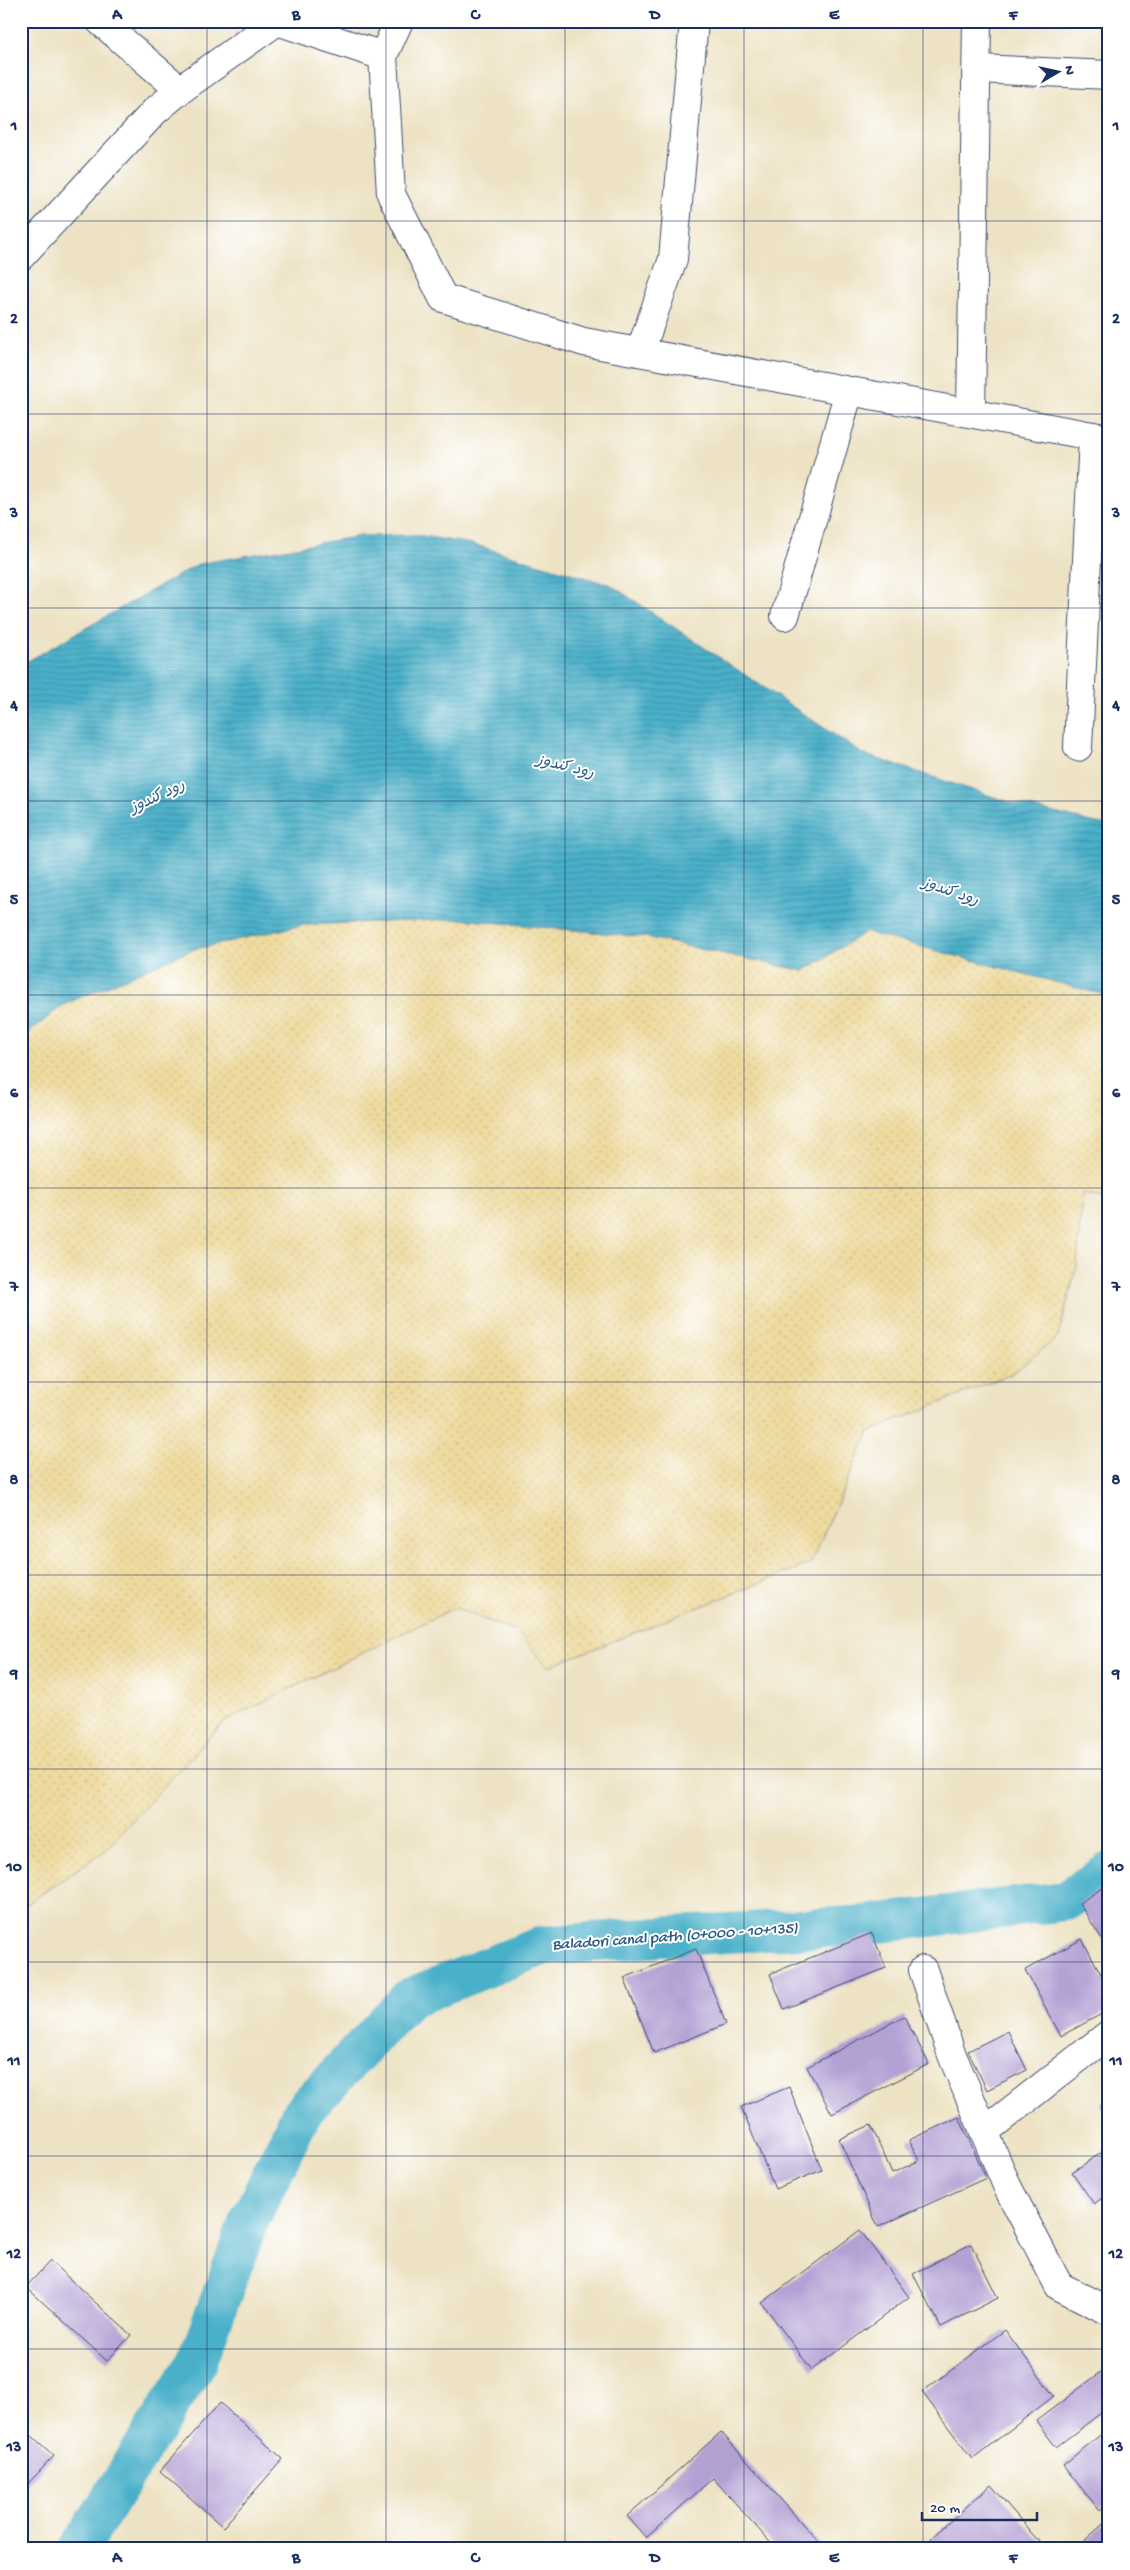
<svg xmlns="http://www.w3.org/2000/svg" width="1130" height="2570" font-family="'Gochi Hand','Playpen Sans Arabic',sans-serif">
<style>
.sand{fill:url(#sand-dots);stroke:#84847e}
.water{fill:url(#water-rules);stroke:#327094}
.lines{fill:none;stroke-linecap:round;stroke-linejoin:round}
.canal{stroke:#4ab0c9;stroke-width:40}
.building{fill:#b4a1d4}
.minor-casing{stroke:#3a4a6d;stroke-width:30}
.tertiary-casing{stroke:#3a4a6d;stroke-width:30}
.minor{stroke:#fff;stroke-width:28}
.tertiary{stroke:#fff;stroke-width:28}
.grid{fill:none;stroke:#1b2f5e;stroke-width:1;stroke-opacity:0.55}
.labels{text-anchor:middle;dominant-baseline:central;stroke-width:4;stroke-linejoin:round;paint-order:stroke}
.water-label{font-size:16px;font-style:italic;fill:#2b5c83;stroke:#fff}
.neatline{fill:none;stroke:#1b2f5e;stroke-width:2}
.grid-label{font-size:16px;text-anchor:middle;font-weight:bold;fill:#1b2f5e}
</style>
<defs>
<pattern id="sand-dots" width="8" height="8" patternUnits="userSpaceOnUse" patternTransform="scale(1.25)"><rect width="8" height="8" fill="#eeda9e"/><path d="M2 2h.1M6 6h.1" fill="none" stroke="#ccbb8a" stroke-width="1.8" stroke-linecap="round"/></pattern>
<pattern id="water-rules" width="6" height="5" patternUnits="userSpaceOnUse" patternTransform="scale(1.25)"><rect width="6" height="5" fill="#4ab0c9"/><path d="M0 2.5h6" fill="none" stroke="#3d90a6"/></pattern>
</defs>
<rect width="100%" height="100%" fill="#fff"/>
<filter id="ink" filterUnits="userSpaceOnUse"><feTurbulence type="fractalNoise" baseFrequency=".02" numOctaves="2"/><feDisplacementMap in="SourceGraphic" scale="10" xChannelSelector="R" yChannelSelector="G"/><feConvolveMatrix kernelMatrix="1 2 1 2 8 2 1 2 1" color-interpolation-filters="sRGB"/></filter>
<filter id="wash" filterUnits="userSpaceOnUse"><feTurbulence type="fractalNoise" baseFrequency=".0096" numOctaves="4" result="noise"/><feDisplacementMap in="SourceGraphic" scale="20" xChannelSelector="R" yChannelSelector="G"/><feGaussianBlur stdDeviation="1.12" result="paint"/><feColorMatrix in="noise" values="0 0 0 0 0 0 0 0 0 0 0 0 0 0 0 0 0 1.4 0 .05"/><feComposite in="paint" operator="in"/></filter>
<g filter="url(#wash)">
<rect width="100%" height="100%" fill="#ede2c3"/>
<polygon class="sand" points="460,919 645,937 804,971 865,932 1109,996 1109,1200 1082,1194 1077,1266 1058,1337 1013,1373 869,1432 811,1563 548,1667 517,1632 454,1608 225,1721 104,1851 21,1908 21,1038 65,1004 191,950 302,925"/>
<polygon class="water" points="416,535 472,544 611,585 863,754 1012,803 1109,826 1109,996 865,932 804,971 645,937 460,919 302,925 191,950 65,1004 21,1038 21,665 198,564 360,536"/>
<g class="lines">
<polyline class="canal" points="79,2549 197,2362 249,2221 302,2112 409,1998 542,1946 673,1936 854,1926 1066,1901 1109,1872"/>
</g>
<g id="blocks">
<g class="building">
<polygon points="1109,1884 1109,1950 1079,1903"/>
<polygon points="872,1933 886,1968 784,2009 770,1974"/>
<polygon points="1082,1939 1109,1989 1109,2010 1061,2036 1025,1970"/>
<polygon points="696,1949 726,2024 654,2053 624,1978"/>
<polygon points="904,2016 929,2064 832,2114 807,2067"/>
<polygon points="1008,2031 1027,2070 987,2090 968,2051"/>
<polygon points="789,2087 822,2170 775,2189 741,2107"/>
<polygon points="1109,2099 1109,2120 1100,2105"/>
<polygon points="959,2117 986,2178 878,2227 839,2139 871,2125 892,2173 919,2161 909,2140"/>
<polygon points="1109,2148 1109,2193 1094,2204 1072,2172"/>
<polygon points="860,2230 909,2297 812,2370 762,2303"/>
<polygon points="971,2244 998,2298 941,2327 913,2274"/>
<polygon points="50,2261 131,2335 107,2361 26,2287"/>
<polygon points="1005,2330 1054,2396 972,2459 922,2392"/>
<polygon points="1101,2372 1109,2383 1109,2407 1056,2447 1036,2421"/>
<polygon points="220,2403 283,2459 223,2527 160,2471"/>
<polygon points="21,2426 54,2456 21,2491"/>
<polygon points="1109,2428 1109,2501 1099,2510 1063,2465"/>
<polygon points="721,2432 823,2547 822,2549 776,2549 713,2478 646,2538 627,2516"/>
<polygon points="991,2485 1045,2549 940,2549 931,2538"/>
<polygon points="1109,2519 1109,2549 1092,2549 1084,2541"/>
<polygon points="607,2541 613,2549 599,2549"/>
</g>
</g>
</g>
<g filter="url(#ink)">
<use href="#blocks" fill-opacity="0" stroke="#3a4a6d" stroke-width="1"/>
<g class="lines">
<g class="minor-casing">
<g id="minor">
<polyline points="100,21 180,90"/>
<polyline points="383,56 399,21"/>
<polyline points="977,69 1109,75"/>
<polyline points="640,352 673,259 694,21"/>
<polyline points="971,413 977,21"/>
<polyline points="785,616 849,391"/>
<polyline points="1078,747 1093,436"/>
<polyline points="923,1970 952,2055 1008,2188 1059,2286 1109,2311"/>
<polyline points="984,2132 1109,2034"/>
</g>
</g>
<g class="tertiary-casing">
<polyline id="tertiary" points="21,256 155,111 180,90 277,21 383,56 391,194 443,298 584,342 1109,439"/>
</g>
<use href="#minor" class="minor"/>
<use href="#tertiary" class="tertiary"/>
</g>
</g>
<path class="grid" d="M207,21v2528M386,21v2528M565,21v2528M744,21v2528M923,21v2528M21,221h1088M21,414h1088M21,608h1088M21,801h1088M21,995h1088M21,1188h1088M21,1382h1088M21,1575h1088M21,1769h1088M21,1962h1088M21,2156h1088M21,2349h1088"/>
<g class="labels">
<g class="water-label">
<text transform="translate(565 768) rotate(14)">رود کندوز</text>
<text transform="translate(158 798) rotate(-25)">رود کندوز</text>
<text transform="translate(950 893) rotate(19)">رود کندوز</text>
<text transform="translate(675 1938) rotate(-4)">Baladori canal path (0+000 - 10+135)</text>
</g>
</g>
<rect width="1130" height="2570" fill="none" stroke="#fff" stroke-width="55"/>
<g transform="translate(1058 72) rotate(81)" stroke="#ffffff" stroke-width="4" paint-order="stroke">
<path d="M0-4L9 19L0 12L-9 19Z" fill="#1b2f5e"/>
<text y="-8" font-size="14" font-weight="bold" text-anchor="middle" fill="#1b2f5e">N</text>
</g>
<path d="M922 2512v8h115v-8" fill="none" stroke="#1b2f5e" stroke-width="2.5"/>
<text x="930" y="2512" font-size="15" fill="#1b2f5e" stroke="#ffffff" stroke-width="4" paint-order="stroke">20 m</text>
<rect x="28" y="28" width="1074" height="2514" class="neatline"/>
<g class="grid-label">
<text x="117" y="19">A</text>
<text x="296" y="19">B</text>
<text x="475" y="19">C</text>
<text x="655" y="19">D</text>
<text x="834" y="19">E</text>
<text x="1013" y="19">F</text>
<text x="14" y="130">1</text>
<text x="1116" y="130">1</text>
<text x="14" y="323">2</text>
<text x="1116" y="323">2</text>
<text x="14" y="517">3</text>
<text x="1116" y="517">3</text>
<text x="14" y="710">4</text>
<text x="1116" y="710">4</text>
<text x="14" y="904">5</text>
<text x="1116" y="904">5</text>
<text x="14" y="1097">6</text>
<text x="1116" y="1097">6</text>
<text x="14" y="1291">7</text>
<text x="1116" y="1291">7</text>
<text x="14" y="1484">8</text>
<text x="1116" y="1484">8</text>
<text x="14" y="1678">9</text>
<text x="1116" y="1678">9</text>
<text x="14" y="1871">10</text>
<text x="1116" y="1871">10</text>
<text x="14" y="2065">11</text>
<text x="1116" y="2065">11</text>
<text x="14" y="2258">12</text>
<text x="1116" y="2258">12</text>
<text x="14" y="2451">13</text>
<text x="1116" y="2451">13</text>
<text x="117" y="2562">A</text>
<text x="296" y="2562">B</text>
<text x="475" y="2562">C</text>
<text x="655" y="2562">D</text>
<text x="834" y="2562">E</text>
<text x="1013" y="2562">F</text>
</g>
</svg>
